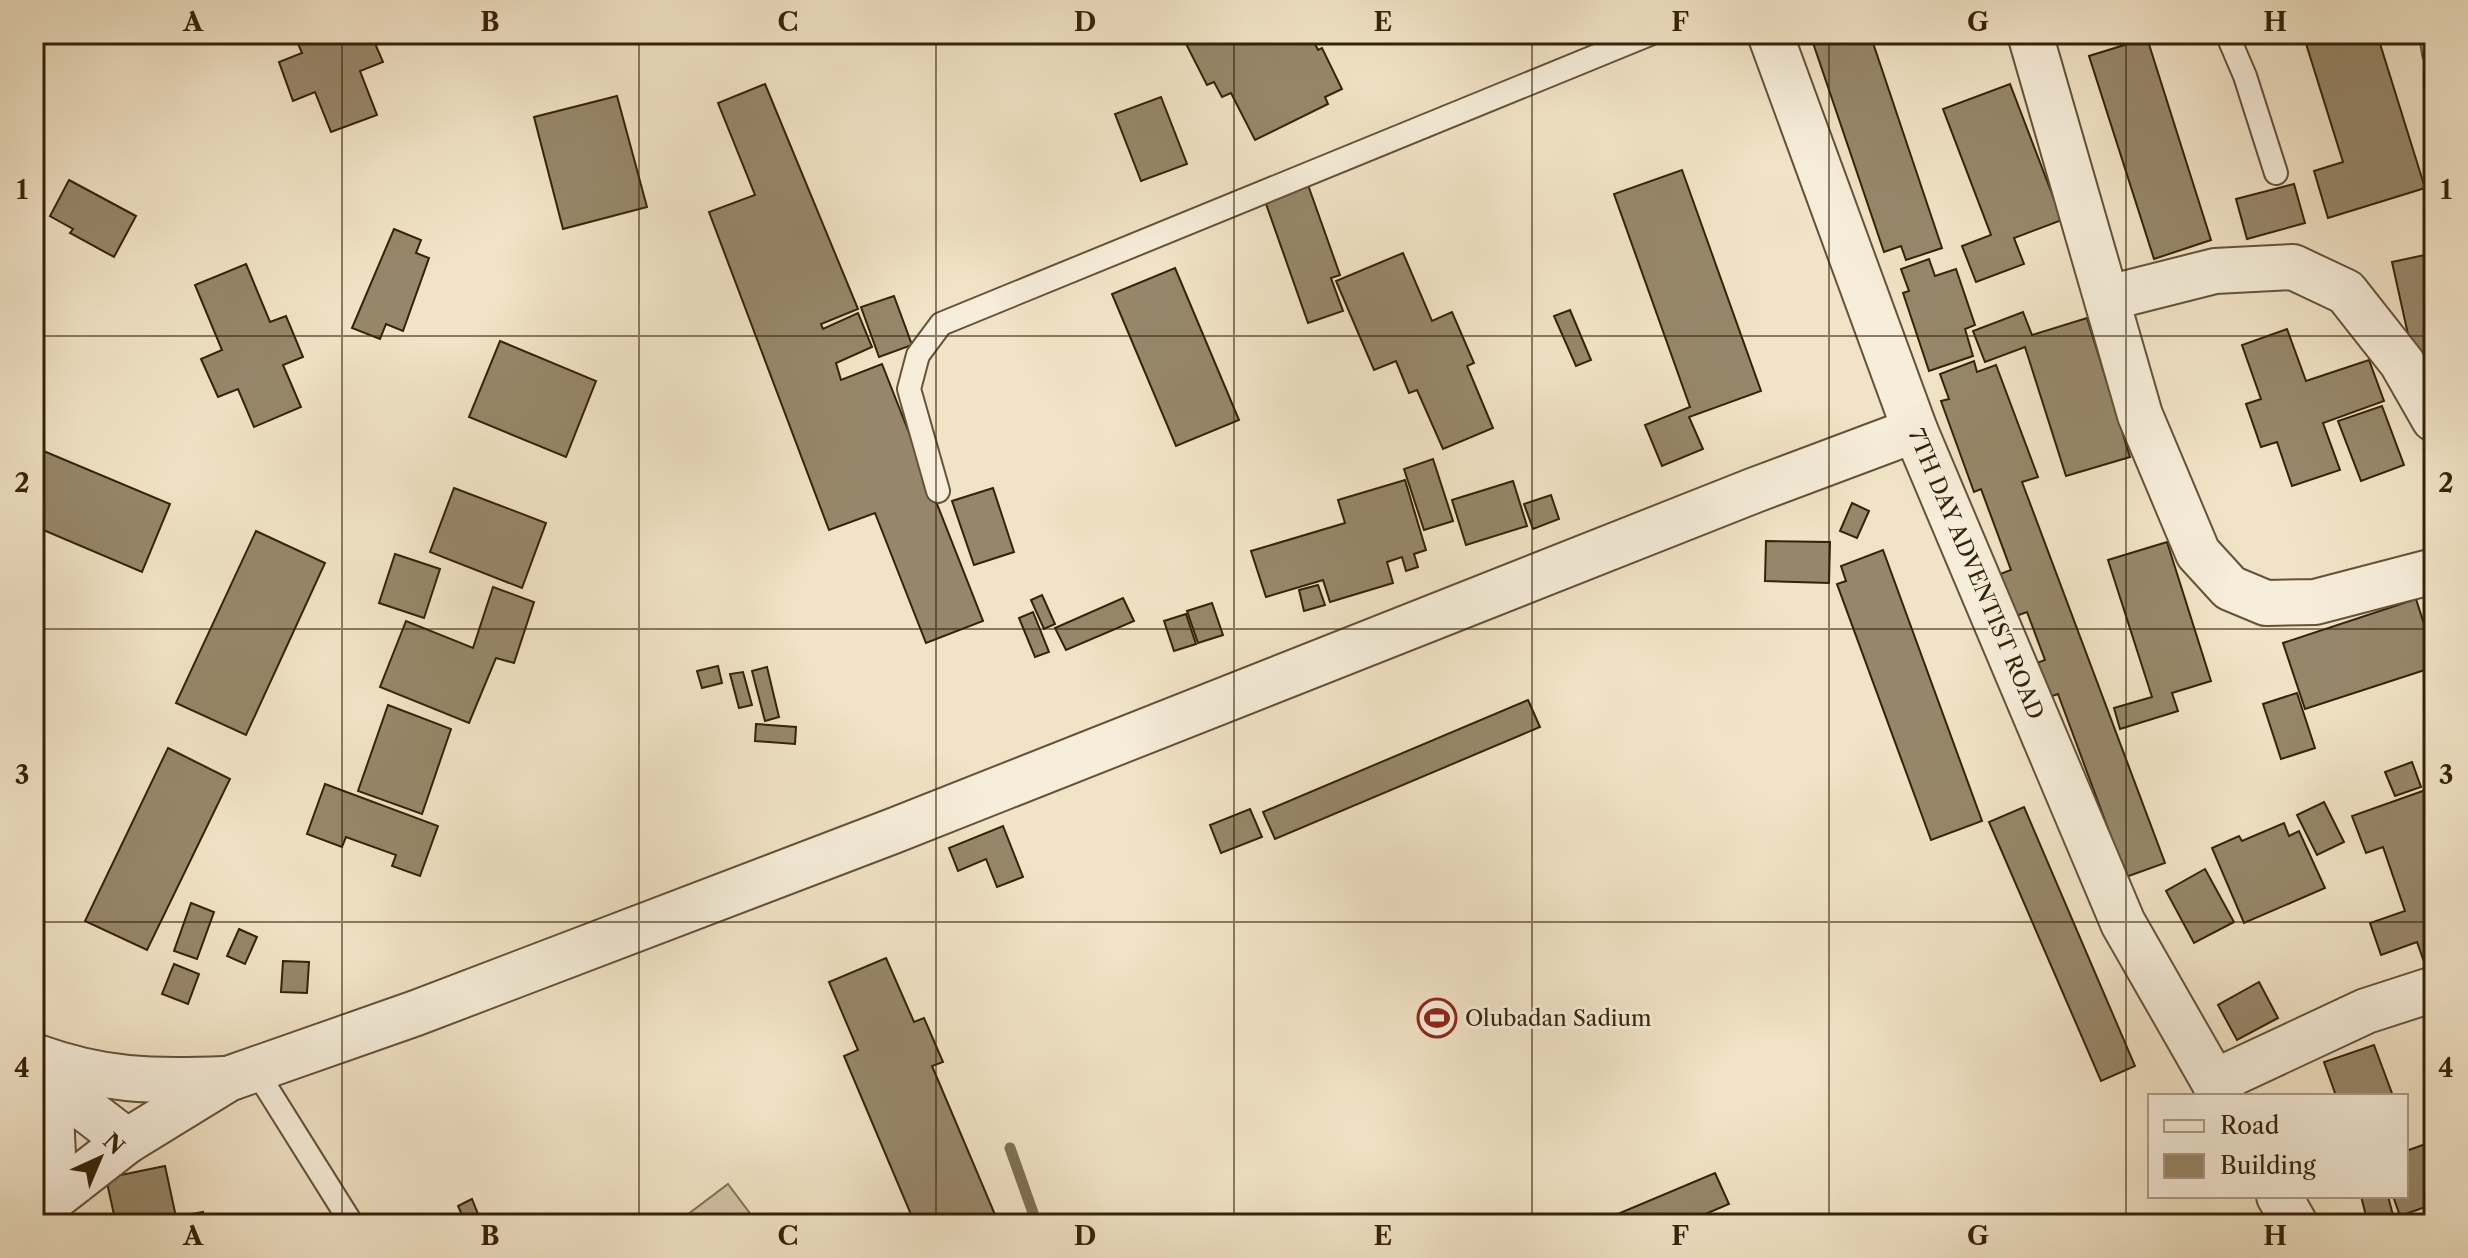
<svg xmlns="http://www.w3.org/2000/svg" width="2468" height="1258" font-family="'Libre Caslon Text',serif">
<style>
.green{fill:#d1c2a6;stroke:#837256;stroke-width:2}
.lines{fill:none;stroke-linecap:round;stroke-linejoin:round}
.stream{stroke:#7f6f53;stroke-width:11}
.building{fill:#97876a;stroke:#352307;stroke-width:2}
.service-casing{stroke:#645337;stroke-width:26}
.minor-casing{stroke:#645337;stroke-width:48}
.tertiary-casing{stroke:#645337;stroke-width:48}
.service{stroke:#f6edda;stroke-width:22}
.minor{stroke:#f6edda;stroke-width:44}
.tertiary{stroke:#f6edda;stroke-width:44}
.grid{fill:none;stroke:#352307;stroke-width:2;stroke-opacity:0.55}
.labels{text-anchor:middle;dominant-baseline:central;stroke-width:6;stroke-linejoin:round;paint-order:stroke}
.street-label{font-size:22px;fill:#352307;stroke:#f6edda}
.poi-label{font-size:22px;fill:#352307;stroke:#f6edda;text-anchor:start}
.neatline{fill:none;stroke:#352307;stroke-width:3}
.grid-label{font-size:26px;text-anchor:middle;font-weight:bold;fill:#352307}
</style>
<rect width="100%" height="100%" fill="#f1e3c6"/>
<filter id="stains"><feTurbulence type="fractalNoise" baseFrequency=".0025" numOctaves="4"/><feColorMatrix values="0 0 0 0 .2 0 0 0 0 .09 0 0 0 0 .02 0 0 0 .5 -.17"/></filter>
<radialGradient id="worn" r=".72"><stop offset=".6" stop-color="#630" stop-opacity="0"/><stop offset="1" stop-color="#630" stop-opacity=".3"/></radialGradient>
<polygon class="green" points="728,1184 758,1224 675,1224"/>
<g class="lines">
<polyline class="stream" points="1010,1148 1037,1224"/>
</g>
<g class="building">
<polygon points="294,34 371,34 383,62 360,71 377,115 331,132 315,92 293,101 279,62 302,53"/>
<polygon points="1181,34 1310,34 1318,50 1322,48 1342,89 1325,97 1328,104 1255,140 1231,93 1222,97 1214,82 1207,85"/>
<polygon points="1810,34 1870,34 1942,248 1906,260 1901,246 1884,252"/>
<polygon points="2303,34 2377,34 2425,188 2328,218 2314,171 2343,162"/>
<polygon points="2147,38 2211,240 2154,259 2089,56"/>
<polygon points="765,84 858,309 821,324 823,329 858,313 872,347 836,363 841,380 882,364 983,621 926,643 875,513 829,530 709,212 755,195 718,103"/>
<polygon points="2010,84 2062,220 2014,238 2024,264 1976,282 1962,246 1991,235 1943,109"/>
<polygon points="617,96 647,207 563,229 534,117"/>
<polygon points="1161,97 1187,164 1141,181 1115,114"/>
<polygon points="1682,170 1761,391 1689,417 1703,449 1662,466 1645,425 1690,407 1614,194"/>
<polygon points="69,180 136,216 114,257 70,233 73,229 50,216"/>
<polygon points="2294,184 2305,223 2247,239 2236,199"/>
<polygon points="1308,185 1340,275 1331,278 1343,311 1308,323 1265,201"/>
<polygon points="394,229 421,240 416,253 429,258 403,331 386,324 380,339 352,328"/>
<polygon points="1403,253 1432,321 1452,312 1474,363 1467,366 1493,428 1443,449 1417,390 1409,393 1396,361 1374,370 1336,281"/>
<polygon points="2434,253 2434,371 2417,375 2392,262"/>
<polygon points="1929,259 1935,276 1956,269 1975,325 1965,329 1973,356 1929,371 1903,293 1909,291 1901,269"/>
<polygon points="246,264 270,322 286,316 303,357 283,365 301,407 254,427 238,389 218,397 201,359 222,350 195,285"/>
<polygon points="1175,268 1239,420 1176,446 1112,294"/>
<polygon points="894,296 912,345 879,357 861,307"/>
<polygon points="1570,310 1591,360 1576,366 1554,316"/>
<polygon points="2023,312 2032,335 2087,318 2130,457 2066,476 2025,347 1985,362 1973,331"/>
<polygon points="2287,329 2306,381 2369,360 2384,401 2323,423 2340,470 2292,486 2277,442 2261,447 2246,404 2261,399 2242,345"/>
<polygon points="500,341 596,381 566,457 469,417"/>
<polygon points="1974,361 1977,372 1996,365 2038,477 2022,482 2165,863 2126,877 2058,694 2046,698 2034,664 2045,660 2027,612 2016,616 2000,574 2011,570 1981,489 1974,492 1941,401 1949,399 1940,374"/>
<polygon points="2382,406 2404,465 2361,481 2338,421"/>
<polygon points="34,447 170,504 142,572 34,526"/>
<polygon points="1433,459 1453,521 1424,530 1404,469"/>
<polygon points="1405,480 1426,550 1414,554 1418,567 1406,571 1402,557 1387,562 1393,583 1330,602 1323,580 1266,597 1251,551 1345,523 1338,500"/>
<polygon points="1513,481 1527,526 1466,545 1452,500"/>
<polygon points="454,488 546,523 522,588 430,552"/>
<polygon points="993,488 1014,552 974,565 952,501"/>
<polygon points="1551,495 1559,519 1533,529 1524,504"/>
<polygon points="1852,503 1869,511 1857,538 1840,531"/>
<polygon points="256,531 325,563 246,735 176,703"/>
<polygon points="1766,541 1830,542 1829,583 1765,581"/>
<polygon points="2167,542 2211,681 2172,693 2178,711 2120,729 2114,708 2152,697 2108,560"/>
<polygon points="1883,550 1982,821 1931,840 1837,584 1846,581 1841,566"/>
<polygon points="395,554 440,569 424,618 379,603"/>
<polygon points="1318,585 1325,605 1304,611 1299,590"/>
<polygon points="493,587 534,602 514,663 496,658 469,723 380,687 406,621 473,648"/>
<polygon points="1042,595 1055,624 1044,629 1031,600"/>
<polygon points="1123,598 1134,621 1066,650 1055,628"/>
<polygon points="2416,599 2434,655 2434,667 2305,709 2283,643"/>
<polygon points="1212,603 1223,635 1198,643 1187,611"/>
<polygon points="1033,612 1049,652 1035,657 1019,618"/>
<polygon points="1186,614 1196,644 1174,651 1164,621"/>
<polygon points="718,666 722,683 702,688 697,671"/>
<polygon points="767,667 779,717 765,721 752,671"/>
<polygon points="743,672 752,705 739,708 730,674"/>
<polygon points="2297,693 2315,748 2281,759 2263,704"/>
<polygon points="1528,700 1540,727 1275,839 1263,812"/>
<polygon points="388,705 451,729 422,814 358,791"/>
<polygon points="756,724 796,727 795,744 755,741"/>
<polygon points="168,748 230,779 147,950 85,921"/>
<polygon points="2412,762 2421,787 2395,796 2385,772"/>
<polygon points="325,784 438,826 420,876 392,866 396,855 346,837 342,847 307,834"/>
<polygon points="2434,787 2434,974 2429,976 2417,942 2381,955 2370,923 2405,911 2383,847 2366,853 2352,816"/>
<polygon points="2324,802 2344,842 2317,855 2297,815"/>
<polygon points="2024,807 2135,1066 2101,1081 1989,822"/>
<polygon points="1250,809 1262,837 1221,853 1210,825"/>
<polygon points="2284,823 2289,836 2299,831 2325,888 2244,923 2212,848 2239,836 2242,841"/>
<polygon points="1003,826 1023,877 997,887 986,859 958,871 949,848"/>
<polygon points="2205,869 2234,922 2194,943 2166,891"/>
<polygon points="191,903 214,912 197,959 174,951"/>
<polygon points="239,929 257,937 245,964 227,956"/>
<polygon points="886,958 914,1022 924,1018 943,1062 932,1066 996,1217 979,1224 915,1224 844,1056 858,1050 829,982"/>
<polygon points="283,961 309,962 307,993 281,992"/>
<polygon points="174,964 199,974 188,1004 162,994"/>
<polygon points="2259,982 2278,1018 2237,1040 2218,1005"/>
<polygon points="2374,1045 2393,1096 2330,1096 2335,1093 2324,1062"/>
<polygon points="2434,1141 2434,1204 2400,1216 2393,1196 2406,1196 2406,1151"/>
<polygon points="165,1166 176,1217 203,1212 205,1224 116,1224 106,1178"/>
<polygon points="1715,1173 1729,1204 1682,1224 1594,1224"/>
<polygon points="2361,1196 2388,1196 2395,1223 2368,1224"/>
<polygon points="472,1199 482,1224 466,1224 458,1206"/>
<polygon points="2434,1214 2434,1224 2408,1224"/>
</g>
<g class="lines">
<g class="service-casing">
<g id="service">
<polyline points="2227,34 2245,76 2276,173"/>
<polyline points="2431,34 2434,53"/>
<polyline points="938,491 909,389 918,355 941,324 1650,34"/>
<polyline points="255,1069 352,1224"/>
</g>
</g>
<g class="minor-casing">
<g id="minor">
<polyline points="2030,34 2140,415 2198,553 2230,588 2266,603 2315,602 2434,571"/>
<polyline points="2108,298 2215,271 2293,267 2346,292 2402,363 2434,419"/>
<path d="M34,1056c69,25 117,26 190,23"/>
<polyline points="36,1057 71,1098 127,1141"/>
<polyline points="49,1072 55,1197"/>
<polyline points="2214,1082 2366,1011 2434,989"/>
<polyline points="34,1218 55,1197 127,1141 228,1079 416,1013 893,831 1755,490 1915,430"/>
</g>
</g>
<g class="tertiary-casing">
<g id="tertiary">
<polyline points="1770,34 1915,430 2123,923 2222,1096"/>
<polyline points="2279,1196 2295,1224"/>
</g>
</g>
<use href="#service" class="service"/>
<use href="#minor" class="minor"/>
<use href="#tertiary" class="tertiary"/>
</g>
<path class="grid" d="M342,34v1190M639,34v1190M936,34v1190M1234,34v1190M1532,34v1190M1829,34v1190M2126,34v1190M34,336h2400M34,629h2400M34,922h2400"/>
<defs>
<g id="stadium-ring" transform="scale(2)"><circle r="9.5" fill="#f6edda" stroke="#8f2418" stroke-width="1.5"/><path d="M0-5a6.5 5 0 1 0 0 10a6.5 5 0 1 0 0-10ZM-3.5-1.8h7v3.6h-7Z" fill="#8f2418"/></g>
</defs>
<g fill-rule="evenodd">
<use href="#stadium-ring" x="1437" y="1018"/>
</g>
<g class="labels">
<g class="street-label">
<text transform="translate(1976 574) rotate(67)">7TH DAY ADVENTIST ROAD</text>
</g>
<g class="poi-label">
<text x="1465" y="1018">Olubadan Sadium</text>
</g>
</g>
<rect width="2468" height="1258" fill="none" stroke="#f1e3c6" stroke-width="88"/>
<rect x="2148" y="1094" width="260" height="104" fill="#f6edda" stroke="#a99c86" stroke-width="2"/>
<rect x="2164" y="1120" width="40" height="12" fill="#f6edda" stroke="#a99c86" stroke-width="2"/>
<text x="2220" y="1134" font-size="24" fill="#352307">Road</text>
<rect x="2164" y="1154" width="40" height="24" fill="#97876a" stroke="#a99c86" stroke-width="2"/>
<text x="2220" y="1174" font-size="24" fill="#352307">Building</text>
<g transform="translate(100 1158) rotate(44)" stroke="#f6edda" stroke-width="6" paint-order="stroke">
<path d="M0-6L14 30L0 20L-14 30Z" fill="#352307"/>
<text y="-12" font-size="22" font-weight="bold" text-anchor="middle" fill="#352307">N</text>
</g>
<rect x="44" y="44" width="2380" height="1170" class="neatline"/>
<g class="grid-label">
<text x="193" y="31">A</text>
<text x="490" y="31">B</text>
<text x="788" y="31">C</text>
<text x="1085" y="31">D</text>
<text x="1383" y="31">E</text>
<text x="1680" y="31">F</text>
<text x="1978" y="31">G</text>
<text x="2275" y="31">H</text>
<text x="22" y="199">1</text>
<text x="2446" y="199">1</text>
<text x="22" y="492">2</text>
<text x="2446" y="492">2</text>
<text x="22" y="784">3</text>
<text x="2446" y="784">3</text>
<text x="22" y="1077">4</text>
<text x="2446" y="1077">4</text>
<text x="193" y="1245">A</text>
<text x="490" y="1245">B</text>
<text x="788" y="1245">C</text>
<text x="1085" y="1245">D</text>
<text x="1383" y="1245">E</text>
<text x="1680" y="1245">F</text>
<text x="1978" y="1245">G</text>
<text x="2275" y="1245">H</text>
</g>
<rect width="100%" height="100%" filter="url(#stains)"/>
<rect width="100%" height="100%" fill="url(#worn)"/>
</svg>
